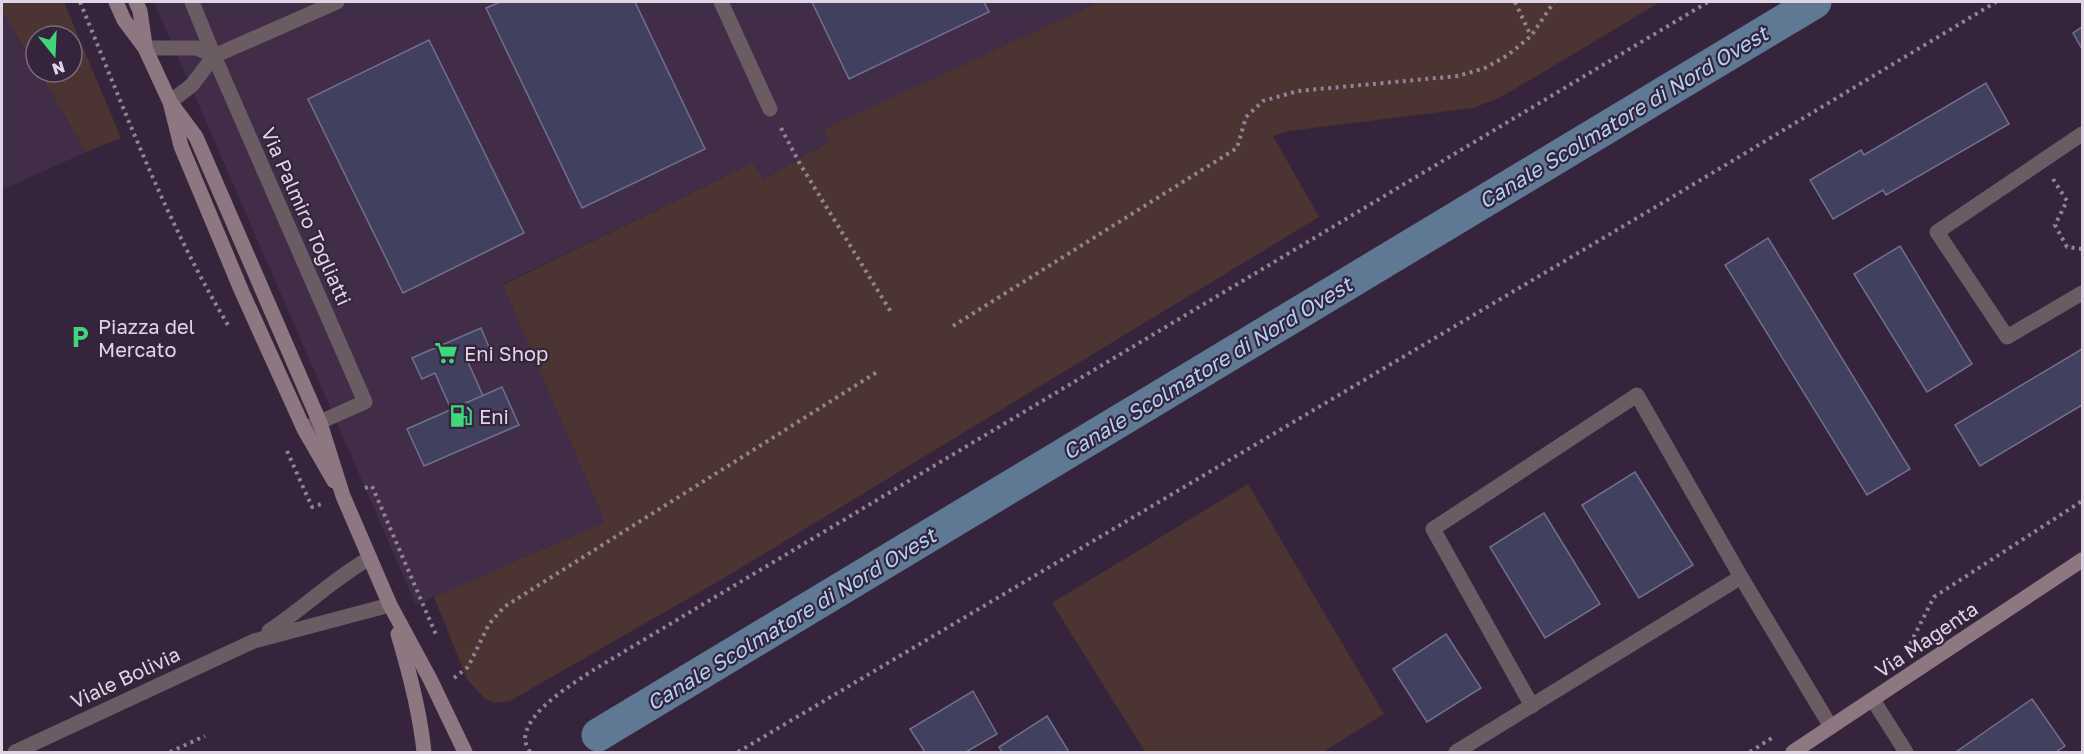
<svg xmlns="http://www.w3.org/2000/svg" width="2084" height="754" font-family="'Golos Text',sans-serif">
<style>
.built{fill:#422d49}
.green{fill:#4c3432}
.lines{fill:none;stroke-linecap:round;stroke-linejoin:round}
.canal{stroke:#5f7894;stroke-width:33}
.building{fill:#41405f;stroke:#70708e;stroke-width:1.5}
.path{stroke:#908395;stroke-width:4;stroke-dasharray:3 4.5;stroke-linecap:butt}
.lane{stroke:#6a5c62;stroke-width:15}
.street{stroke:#6a5c62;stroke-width:15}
.secondary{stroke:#8d7780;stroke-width:15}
.labels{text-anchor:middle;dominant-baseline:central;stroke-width:4.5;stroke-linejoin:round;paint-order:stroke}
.street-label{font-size:20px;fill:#e0d5e4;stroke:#35243b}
.poi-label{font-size:20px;fill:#e0d5e4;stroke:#35243b;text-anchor:start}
.water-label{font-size:21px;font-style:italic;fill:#afd2f8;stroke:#35243b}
</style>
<rect width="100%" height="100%" fill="#35243b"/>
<g class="built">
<polygon points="154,2 1099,2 825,129 830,141 763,180 753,163 503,284 605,522 416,605"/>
<polygon points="2,10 36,68 36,72 39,72 86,152 2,190"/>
</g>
<g class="green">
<polygon points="2,2 64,2 121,138 86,152 39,72 72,72 72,36 36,36 36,68 2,10"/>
<polygon points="1099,2 1660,2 1530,80 1499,98 1473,108 1289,131 1273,136 1319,217 724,578 510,701 495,703 485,699 467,679 434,597 605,522 503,285 753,163 763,180 830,141 824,129"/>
<polygon points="1248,484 1384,714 1323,752 1145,752 1052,603"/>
</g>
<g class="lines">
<polyline class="canal" points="598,735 1815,2"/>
</g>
<g class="building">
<polygon points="500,2 635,2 705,149 582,208 486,8"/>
<polygon points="812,2 984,2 989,12 849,79"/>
<polygon points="2082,27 2082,49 2073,33"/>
<polygon points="429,40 524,233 403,293 308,99"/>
<polygon points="1986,83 2009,124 1886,195 1883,190 1833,219 1810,180 1861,150 1864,155"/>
<polygon points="1768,238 1910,469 1867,495 1725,265"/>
<polygon points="1900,246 1972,364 1927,392 1854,274"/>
<polygon points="481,328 491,352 468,362 483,396 451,409 435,373 422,379 412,358"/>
<polygon points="2082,349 2082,405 1980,466 1955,425"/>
<polygon points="502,387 519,425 424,466 407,429"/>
<polygon points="1635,472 1693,565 1639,598 1582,505"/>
<polygon points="1544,513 1600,604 1545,638 1490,547"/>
<polygon points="1446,634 1481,688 1427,722 1393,669"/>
<polygon points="973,691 997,734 966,752 925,752 910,729"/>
<polygon points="2032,699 2065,746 2056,752 1956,752"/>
<polygon points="1047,716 1069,752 1002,752 999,747"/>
</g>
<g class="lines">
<g class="path">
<path d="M80,2c45,109 87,222 148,323"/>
<polyline points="1515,2 1531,36"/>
<polyline points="781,128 800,164 891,312"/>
<polyline points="2053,179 2067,201 2055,225 2067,247 2082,249"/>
<polyline points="953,326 1237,148 1246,117 1263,101 1298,91 1458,76 1485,68 1508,55 1531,36 1554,2"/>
<polyline points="287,451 312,507 321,504"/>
<polyline points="365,488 372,486 437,637"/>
<polyline points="1910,644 1934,597 2082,501"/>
<polyline points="454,678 468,667 489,624 504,607 877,372"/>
<polyline points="170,752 205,736"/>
<path d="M530,752c-2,-3 -5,-9 -5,-13 1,-28 49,-56 70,-70l1113,-667"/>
<polyline points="738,752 1679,193 1996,2"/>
<polyline points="1750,752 1775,736"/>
</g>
<g class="lane">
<polyline points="192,2 214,56 365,402 304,429"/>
<polyline points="1532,706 1433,529 1637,395 1741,577 1831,727"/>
<polyline points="1456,752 1741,577"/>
</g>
<g class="street">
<polyline points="721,2 770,109"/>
<polyline points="145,48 197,48 214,56"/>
<polyline points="170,102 192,85 214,56 337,2"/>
<polyline points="2082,134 1937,232 2007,337 2082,293"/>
<path d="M269,631c35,-23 65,-53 101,-73"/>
<polyline points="1873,700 1906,752"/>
<polyline points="15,752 254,641 390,605"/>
</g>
<g class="secondary">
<polyline points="116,2 124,20 145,48 170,102 181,146 242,292 304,429 334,481"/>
<polyline points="136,2 140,11 145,45"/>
<polyline points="170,102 196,137 320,423 343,496 390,605 430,679 465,752"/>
<path d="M398,634c12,40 22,78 26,118"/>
<polyline points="1793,752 2082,560"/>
</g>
</g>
<defs>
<g id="parking-bare" transform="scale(1.8)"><path d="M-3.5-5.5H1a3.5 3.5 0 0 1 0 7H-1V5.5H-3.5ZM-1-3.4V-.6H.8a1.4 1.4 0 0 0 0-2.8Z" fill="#40d77c" stroke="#35243b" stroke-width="2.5" paint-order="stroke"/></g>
<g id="supermarket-bare" transform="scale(1.8)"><path d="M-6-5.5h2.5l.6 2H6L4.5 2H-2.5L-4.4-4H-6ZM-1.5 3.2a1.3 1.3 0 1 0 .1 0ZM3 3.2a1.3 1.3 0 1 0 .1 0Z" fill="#40d77c" stroke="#35243b" stroke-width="2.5" paint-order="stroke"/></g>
<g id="fuel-bare" transform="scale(1.8)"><path d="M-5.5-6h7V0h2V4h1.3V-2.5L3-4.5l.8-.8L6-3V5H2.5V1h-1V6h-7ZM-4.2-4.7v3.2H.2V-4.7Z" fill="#40d77c" stroke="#35243b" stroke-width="2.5" paint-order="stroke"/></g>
</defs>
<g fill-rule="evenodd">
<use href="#parking-bare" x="80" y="337"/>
<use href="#supermarket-bare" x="446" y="353"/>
<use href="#fuel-bare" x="461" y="416"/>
</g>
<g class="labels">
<g class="street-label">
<text transform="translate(307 216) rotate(66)">Via Palmiro Togliatti</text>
<text transform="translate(1926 639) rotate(-34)">Via Magenta</text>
<text transform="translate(125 677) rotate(-25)">Viale Bolivia</text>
</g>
<g class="poi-label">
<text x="98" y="326">Piazza del<tspan x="98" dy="23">Mercato</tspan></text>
<text x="464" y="353">Eni Shop</text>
<text x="479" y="416">Eni</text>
</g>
<g class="water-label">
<text transform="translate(1623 117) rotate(-31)">Canale Scolmatore di Nord Ovest</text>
<text transform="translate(1207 368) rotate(-31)">Canale Scolmatore di Nord Ovest</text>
<text transform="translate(791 619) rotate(-31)">Canale Scolmatore di Nord Ovest</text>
</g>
</g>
<rect width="2084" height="754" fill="none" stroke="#e0d5e4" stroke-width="6"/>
<g transform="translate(54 54) rotate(162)"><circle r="28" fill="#35243b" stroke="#796b7f" stroke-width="1.5"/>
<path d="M0-4.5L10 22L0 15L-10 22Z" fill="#40d77c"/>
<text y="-9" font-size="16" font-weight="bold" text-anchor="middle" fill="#e0d5e4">N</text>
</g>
</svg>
